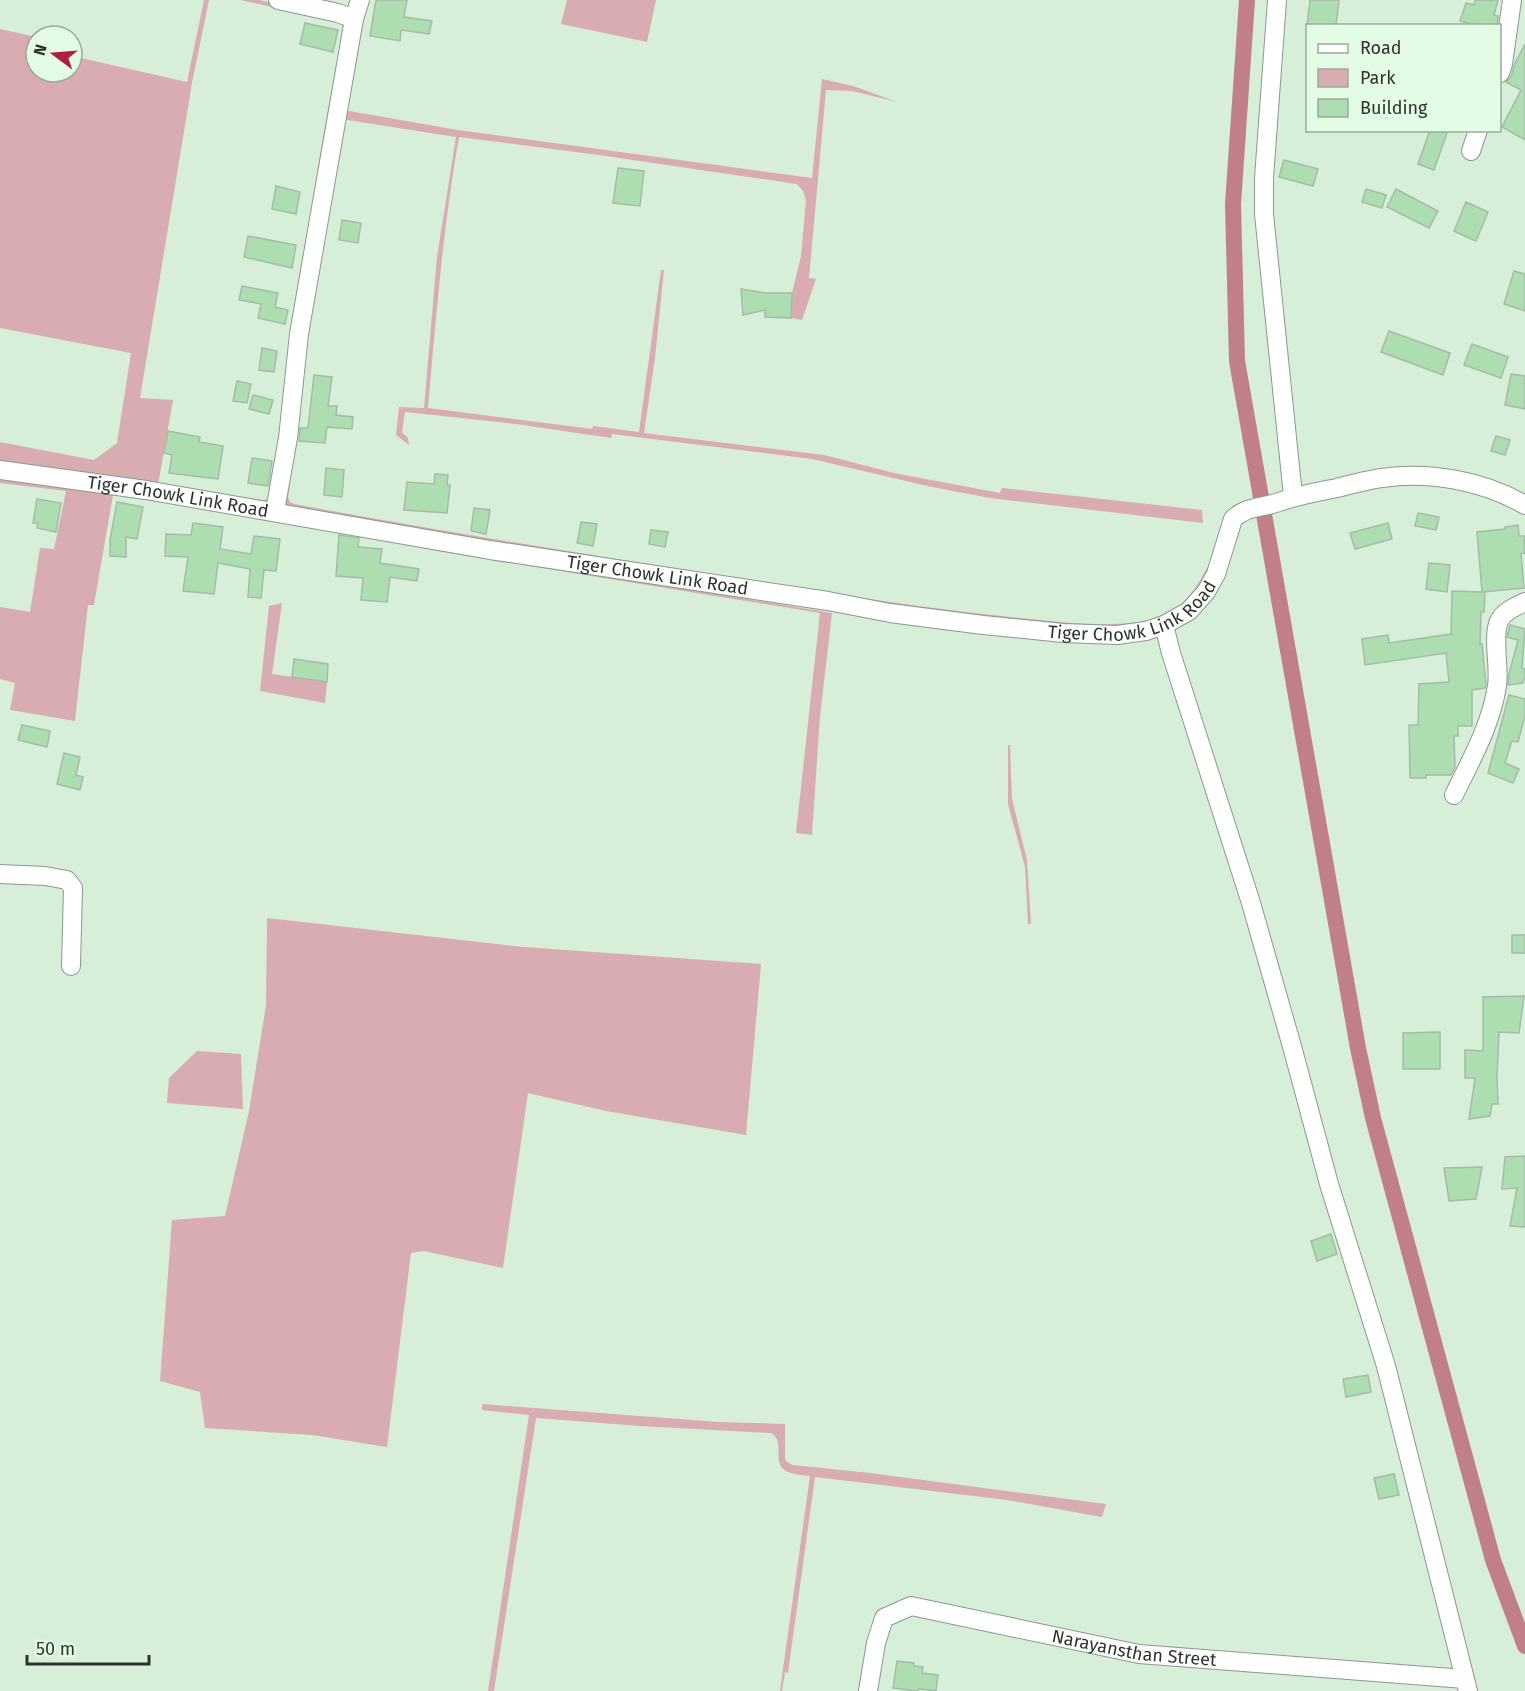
<svg xmlns="http://www.w3.org/2000/svg" width="1525" height="1691" font-family="'Fira Sans',sans-serif">
<style>
.green{fill:#d8acb0}
.lines{fill:none;stroke-linecap:round;stroke-linejoin:round}
.canal{stroke:#c18088;stroke-width:16}
.building{fill:#acdeb1;stroke:#a5bba7;stroke-width:1.5}
.minor-casing{stroke:#869c88;stroke-width:20}
.minor{stroke:#fff;stroke-width:18}
.labels{text-anchor:middle;dominant-baseline:central;stroke-width:6;stroke-linejoin:round;paint-order:stroke}
.street-label{font-size:18px;fill:#2c352d;stroke:#e4fbe6}
</style>
<rect width="100%" height="100%" fill="#d7eed9"/>
<g class="green">
<path d="M204,0h5l-17,83 -52,315 33,2 -15,85 105,15 6,-1 4,-7 8,-37c16,-142 32,-284 63,-424l-2,-6 -5,-4 -97,-21h19l79,18 9,8 1,5c-28,127 -45,255 -61,384 -2,20 -4,76 -20,88l-267,-40v-21l94,18 23,-17 14,-90 -131,-25v-299l36,8v35h36v-27l10,2 -1,11 106,24z"/>
<polygon points="567,0 656,0 647,42 561,24"/>
<path d="M822,79l31,7 44,16 -45,-11 -26,-1 -17,188 7,1 -14,41 -11,-2 1,-25 9,-37 5,-56 -3,-9 -6,-7 -198,-29 -140,-18c-16,90 -23,180 -31,271l164,21 1,-3 46,6 22,-162h3l-9,88 -11,75 180,22 70,18 106,20 2,-5 200,22 1,13 -213,-25 -58,-11 -120,-28 -200,-25 -1,4 -95,-14 -111,-12 -3,20 6,6 1,7 -13,-10 3,-28 25,1 13,-151 19,-120 -115,-18 2,-9 115,20 354,48z"/>
<path d="M296,443l-8,54 2,5 4,2c173,32 348,59 522,87 71,11 142,21 214,28 40,4 80,9 120,1 32,-6 49,-35 62,-62h4l-24,41 -40,25 -52,6 -183,-18 -628,-104 -4,-3z"/>
<polygon points="0,476 299,521 443,548 832,613 820,716 812,835 796,833 820,613 443,552 294,522 113,495 94,605 88,605 75,721 10,710 15,683 0,679 0,607 30,612 40,548 54,549 66,491 0,483"/>
<polygon points="282,603 272,674 327,682 325,703 260,691 269,606"/>
<polygon points="1008,745 1010,745 1012,799 1027,860 1031,924 1028,924 1025,867 1008,804"/>
<polygon points="267,918 524,947 761,964 746,1135 606,1111 528,1093 503,1268 424,1251 411,1253 387,1447 312,1435 205,1428 200,1392 160,1381 172,1220 225,1216 249,1111 266,1005"/>
<polygon points="197,1051 241,1054 243,1109 167,1103 169,1078"/>
<path d="M482,1404l237,18 66,2v34l2,4 6,3 77,8 236,31 -4,13 -95,-17 -192,-23 -27,196 -3,-1 -3,19h-2l30,-215c-7,-1 -17,-1 -24,-5 -15,-8 0,-30 -15,-38l-131,-7 -104,-8 -42,273h-6l41,-276 -47,-5z"/>
</g>
<g class="lines">
<polyline class="canal" points="1247,0 1233,204 1237,361 1358,1048 1373,1118 1493,1560 1525,1646"/>
</g>
<g class="building">
<polygon points="376,0 407,0 404,17 432,21 429,34 401,30 400,41 370,36"/>
<polygon points="1310,0 1339,0 1336,26 1307,26"/>
<polygon points="1475,0 1498,0 1494,15 1498,16 1497,26 1475,25 1460,21 1466,3 1474,5"/>
<polygon points="305,23 338,30 333,52 300,44"/>
<polygon points="1525,44 1525,140 1502,127 1521,90 1506,82 1511,77 1515,63"/>
<polygon points="1430,130 1448,130 1434,170 1418,164"/>
<polygon points="1284,160 1318,169 1313,186 1279,177"/>
<polygon points="618,168 644,171 640,206 613,203"/>
<polygon points="276,186 300,192 296,214 272,209"/>
<polygon points="1366,189 1386,195 1382,208 1362,202"/>
<polygon points="1396,189 1438,211 1429,228 1387,207"/>
<polygon points="1466,202 1488,212 1476,241 1454,231"/>
<polygon points="342,220 361,223 358,243 339,240"/>
<polygon points="248,236 296,245 292,268 244,257"/>
<polygon points="1514,271 1525,274 1525,311 1504,304"/>
<polygon points="242,286 278,293 275,307 288,310 285,324 258,318 261,304 239,300"/>
<polygon points="741,289 766,293 792,293 791,318 765,317 765,310 743,315"/>
<polygon points="1389,331 1450,353 1443,375 1381,352"/>
<polygon points="1472,344 1508,357 1501,378 1464,365"/>
<polygon points="262,348 277,351 274,372 259,370"/>
<polygon points="1511,374 1525,376 1525,409 1505,405"/>
<polygon points="314,375 332,377 328,406 337,406 336,415 353,417 352,429 327,427 325,443 299,441 300,428 308,428"/>
<polygon points="237,381 251,384 247,403 233,401"/>
<polygon points="253,395 273,400 269,414 249,409"/>
<polygon points="168,431 200,437 199,442 223,446 218,479 169,473 172,455 164,453"/>
<polygon points="1496,436 1510,440 1505,455 1491,451"/>
<polygon points="252,458 272,461 268,486 248,483"/>
<polygon points="326,468 344,470 342,497 324,495"/>
<polygon points="435,474 448,475 447,485 450,485 447,513 404,510 407,482 434,484"/>
<polygon points="37,499 61,503 56,532 37,528 38,523 33,523"/>
<polygon points="117,502 143,507 137,539 126,537 126,557 110,556 110,540"/>
<polygon points="474,508 490,510 486,534 471,531"/>
<polygon points="1418,513 1439,517 1436,530 1415,526"/>
<polygon points="581,522 597,524 593,546 577,543"/>
<polygon points="193,523 223,527 220,549 251,554 254,536 280,539 276,571 264,570 261,598 248,597 250,569 218,563 214,594 183,591 188,557 165,556 166,534 191,535"/>
<polygon points="1388,523 1392,539 1355,549 1350,533"/>
<polygon points="1518,525 1519,536 1524,536 1525,553 1521,554 1524,588 1483,592 1485,592 1484,612 1481,612 1480,645 1482,644 1486,684 1485,688 1472,690 1472,726 1458,726 1458,736 1454,736 1455,767 1451,775 1426,775 1426,778 1410,778 1409,725 1418,725 1419,684 1449,682 1446,653 1365,665 1362,639 1388,635 1389,643 1451,634 1452,591 1482,592 1477,532 1505,529 1505,527"/>
<polygon points="651,530 668,532 665,547 649,544"/>
<polygon points="339,535 359,538 358,547 382,549 380,563 419,569 417,581 390,577 387,602 361,600 363,578 336,576"/>
<polygon points="1429,563 1450,565 1447,592 1426,589"/>
<polygon points="1510,625 1525,629 1522,668 1525,669 1525,677 1523,683 1508,685 1509,674 1518,640 1507,637"/>
<polygon points="294,659 328,664 327,682 292,677"/>
<polygon points="1509,695 1525,699 1525,716 1518,742 1512,741 1505,763 1519,769 1513,783 1488,773"/>
<polygon points="22,725 50,731 47,747 18,740"/>
<polygon points="64,753 80,757 76,775 83,777 80,790 57,784"/>
<rect x="1512" y="935" width="13" height="18"/>
<polygon points="1524,996 1519,1033 1499,1032 1497,1078 1498,1104 1492,1104 1490,1116 1469,1119 1475,1078 1465,1078 1465,1050 1483,1051 1483,997"/>
<polygon points="1440,1032 1440,1069 1403,1069 1403,1033"/>
<polygon points="1525,1156 1525,1227 1510,1226 1517,1188 1502,1189 1505,1157"/>
<polygon points="1482,1167 1476,1199 1449,1201 1444,1168"/>
<polygon points="1331,1234 1337,1254 1317,1261 1311,1241"/>
<polygon points="1368,1375 1371,1392 1346,1397 1343,1379"/>
<polygon points="1394,1474 1399,1495 1379,1499 1374,1478"/>
<polygon points="897,1661 914,1663 914,1666 923,1667 922,1673 938,1675 936,1691 919,1689 917,1691 893,1688"/>
</g>
<g class="lines">
<g class="minor-casing">
<g id="minor">
<polyline points="278,0 338,13 354,19"/>
<polyline points="1277,0 1264,178 1264,214 1293,496"/>
<polyline points="1500,73 1503,64 1512,0"/>
<polyline points="1471,151 1478,130"/>
<path id="s1" d="M0,470l146,20 344,60 338,51 62,12 93,12 80,8 54,2 29,-4 18,-6 25,-14 17,-19 10,-18 17,-55c13,-13 30,-11 46,-17 20,-7 38,-10 58,-14 15,-4 30,-8 45,-10 48,-7 102,3 143,27"/>
<polyline points="275,511 288,438 299,334 354,19 360,0"/>
<polyline points="1164,625 1171,653 1251,903 1293,1050 1329,1184 1386,1366 1468,1691"/>
<path d="M1454,795c17,-35 37,-70 43,-109 3,-19 -5,-49 2,-65 5,-10 16,-14 26,-19"/>
<polyline points="0,874 45,876 67,880 73,888 71,966"/>
<path id="s2" d="M868,1691l8,-48 8,-25 27,-12 228,48 326,25"/>
</g>
</g>
<use href="#minor" class="minor"/>
</g>
<g class="labels">
<g class="street-label">
<text stroke="none"><textPath href="#s1" startOffset="180">Tiger Chowk Link Road</textPath></text>
<text stroke="none"><textPath href="#s1" startOffset="666">Tiger Chowk Link Road</textPath></text>
<text stroke="none"><textPath href="#s1" startOffset="1152">Tiger Chowk Link Road</textPath></text>
<text stroke="none"><textPath href="#s2" startOffset="332">Narayansthan Street</textPath></text>
</g>
</g>
<rect x="1306" y="24" width="195" height="108" fill="#e4fbe6" stroke="#9aac9c" stroke-width="1.5"/>
<rect x="1318" y="44" width="30" height="9" fill="#ffffff" stroke="#9aac9c" stroke-width="1.5"/>
<text x="1360" y="54" font-size="18" fill="#2c352d">Road</text>
<rect x="1318" y="69" width="30" height="18" fill="#d8acb0" stroke="#9aac9c" stroke-width="1.5"/>
<text x="1360" y="84" font-size="18" fill="#2c352d">Park</text>
<rect x="1318" y="99" width="30" height="18" fill="#acdeb1" stroke="#9aac9c" stroke-width="1.5"/>
<text x="1360" y="114" font-size="18" fill="#2c352d">Building</text>
<g transform="translate(54 54) rotate(286)"><circle r="28" fill="#e4fbe6" stroke="#9aac9c" stroke-width="1.5"/>
<path d="M0-4.5L10 22L0 15L-10 22Z" fill="#b01e47"/>
<text y="-9" font-size="16" font-weight="bold" text-anchor="middle" fill="#2c352d">N</text>
</g>
<path d="M27 1655v9h122v-9" fill="none" stroke="#2c352d" stroke-width="3"/>
<text x="36" y="1655" font-size="18" fill="#2c352d" stroke="#e4fbe6" stroke-width="4.5" paint-order="stroke">50 m</text>
</svg>
